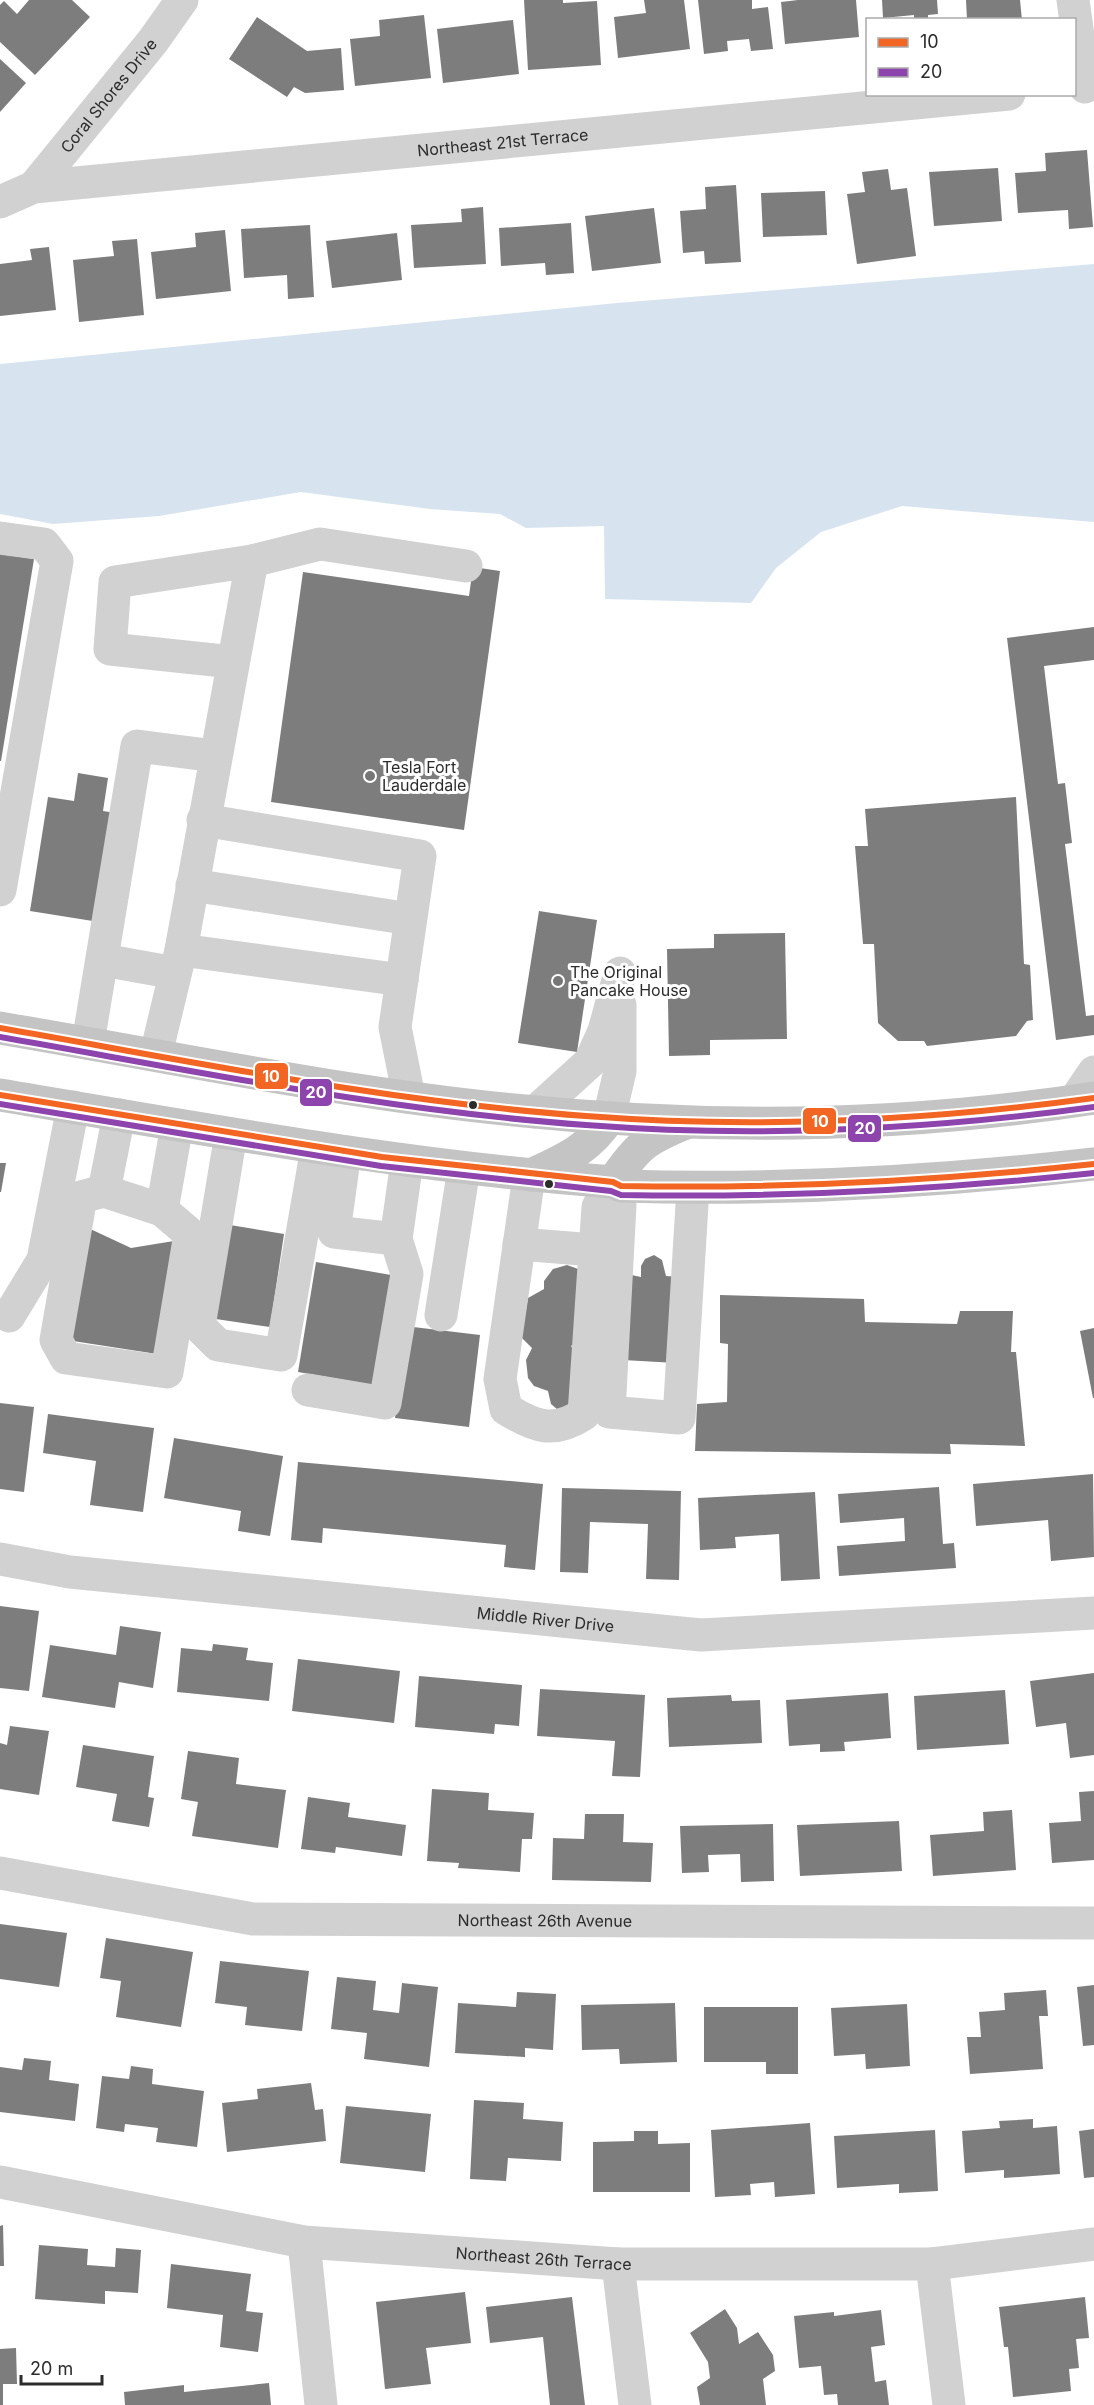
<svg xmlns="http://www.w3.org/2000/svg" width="1094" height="2405" font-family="Inter,sans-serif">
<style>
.water{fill:#d7e4f0}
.building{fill:#7d7d7d}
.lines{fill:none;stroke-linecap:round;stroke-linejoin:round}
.minor{stroke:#d1d1d1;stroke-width:33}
.major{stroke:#c4c4c4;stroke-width:33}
.bus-1-casing{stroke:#fff;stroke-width:10}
.bus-2-casing{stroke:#fff;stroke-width:10}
.bus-1{stroke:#f26522;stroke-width:6}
.bus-2{stroke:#8e44ad;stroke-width:6}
.poi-dot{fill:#767676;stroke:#fff;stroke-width:2}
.bus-dot{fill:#2c2c2c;stroke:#fff;stroke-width:2}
.labels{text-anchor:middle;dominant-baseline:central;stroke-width:6;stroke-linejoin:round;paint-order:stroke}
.street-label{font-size:16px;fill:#2c2c2c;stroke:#fff}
.poi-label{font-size:16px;fill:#2c2c2c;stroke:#fff;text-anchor:start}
.line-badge{stroke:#fff;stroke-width:2}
.badge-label{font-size:16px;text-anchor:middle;font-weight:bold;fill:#fff}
</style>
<rect width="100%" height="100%" fill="#fff"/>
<polygon class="water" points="1094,264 1094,522 902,506 821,532 776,568 751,603 605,599 604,526 526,528 500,514 430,509 301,492 159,516 53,524 0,514 0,364 617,303"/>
<g class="building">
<polygon points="29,0 72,0 90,17 35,75 0,42 0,5 4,1 17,14"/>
<polygon points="524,0 563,0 563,3 597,1 601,65 528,70"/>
<polygon points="644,0 684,0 690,49 618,58 614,17 646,13"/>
<polygon points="698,0 752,0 752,9 768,7 773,49 751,51 749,39 727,41 728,51 704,54"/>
<polygon points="798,0 856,0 859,37 785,44 781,2"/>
<polygon points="882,0 937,0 938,14 928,15 928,20 914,20 914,15 883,18"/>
<polygon points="966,0 1020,0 1022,20 967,20"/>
<polygon points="424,15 431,78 355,86 350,39 380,36 379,20"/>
<polygon points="257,17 307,51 341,48 344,90 305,93 294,87 287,97 229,59"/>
<polygon points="513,20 519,74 443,83 437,29"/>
<polygon points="0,59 26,83 0,112"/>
<polygon points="1087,150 1093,227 1069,229 1068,210 1018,213 1015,173 1046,171 1045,153"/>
<polygon points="998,168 1002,221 934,226 929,172"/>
<polygon points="888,169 891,190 907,188 916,256 857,264 847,194 865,192 862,172"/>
<polygon points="736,185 741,262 705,264 704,251 683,253 680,211 706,209 705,187"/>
<polygon points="825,191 827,235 763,237 761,193"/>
<polygon points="483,207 486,264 414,268 411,225 462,222 461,209"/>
<polygon points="654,208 661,263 592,271 585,216"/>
<polygon points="571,223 574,273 546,275 545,263 501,266 499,228"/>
<polygon points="310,225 314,297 288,299 287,275 244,278 241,229"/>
<polygon points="225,230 231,291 156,299 151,252 196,247 195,233"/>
<polygon points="397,233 402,280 332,288 326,241"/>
<polygon points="137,239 144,315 79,322 73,260 114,256 112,241"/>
<polygon points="49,247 56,310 0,316 0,264 32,260 30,249"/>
<polygon points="0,554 34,559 1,761 0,761"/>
<polygon points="473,567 500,571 464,830 271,802 303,572 469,596"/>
<polygon points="1094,627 1094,660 1044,666 1058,784 1065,783 1072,843 1065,844 1086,1016 1094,1015 1094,1035 1056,1040 1007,638"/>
<polygon points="78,773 108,778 103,811 116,813 99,922 30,911 48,797 74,801"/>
<polygon points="1016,797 1024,964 1030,965 1033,1020 1027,1021 1016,1036 927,1046 924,1041 898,1041 878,1023 874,944 863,944 855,846 868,846 865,809"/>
<polygon points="539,911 597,920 577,1052 518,1043"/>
<polygon points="785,933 787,1039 710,1040 710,1055 669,1056 667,949 714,948 714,934"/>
<polygon points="0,1163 6,1163 1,1192 0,1192"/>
<polygon points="230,1225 284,1234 270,1327 216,1319"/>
<polygon points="86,1227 131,1248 180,1240 157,1354 73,1341 66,1333"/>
<polygon points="654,1255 662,1260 666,1276 680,1277 676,1363 623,1360 627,1274 641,1277 641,1266 645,1259"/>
<polygon points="316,1262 397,1276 379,1386 298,1372"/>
<polygon points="567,1265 581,1270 575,1343 571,1346 574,1351 576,1403 558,1410 551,1404 548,1391 534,1386 528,1378 526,1360 532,1348 521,1337 528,1298 544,1289 544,1281 553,1269"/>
<polygon points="720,1295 864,1299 865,1322 957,1324 960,1311 1013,1311 1011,1352 1016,1352 1025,1446 950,1444 951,1454 695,1451 697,1404 727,1402 728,1344 720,1343"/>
<polygon points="405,1326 480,1335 469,1427 395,1418"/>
<polygon points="1094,1328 1094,1398 1093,1398 1080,1331"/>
<polygon points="0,1403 34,1407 24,1492 0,1489"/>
<polygon points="48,1414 154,1428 143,1512 90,1505 96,1461 43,1453"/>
<polygon points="174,1438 283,1456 270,1536 238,1531 241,1511 164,1498"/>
<polygon points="298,1462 543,1484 535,1570 504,1567 506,1545 323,1528 322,1543 291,1540"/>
<polygon points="1093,1474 1094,1557 1051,1561 1048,1520 976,1526 973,1484"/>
<polygon points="939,1487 943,1544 954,1543 956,1568 839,1576 837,1546 905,1541 904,1518 840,1523 838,1494"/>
<polygon points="562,1488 681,1491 679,1580 646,1579 648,1524 590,1522 588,1573 560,1572"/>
<polygon points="815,1492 820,1579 781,1581 779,1534 735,1537 736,1548 700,1550 698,1498"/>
<polygon points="0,1606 39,1611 29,1691 0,1688"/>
<polygon points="120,1626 161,1632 153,1688 119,1682 115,1708 42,1697 50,1645 116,1655"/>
<polygon points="213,1644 248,1648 246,1660 273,1663 269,1701 177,1692 181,1648 212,1651"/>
<polygon points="298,1659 400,1671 394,1723 292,1711"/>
<polygon points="1094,1673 1094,1755 1070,1758 1066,1723 1036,1727 1030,1681"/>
<polygon points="419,1676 522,1685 519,1726 495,1724 494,1734 415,1727"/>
<polygon points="540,1689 645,1695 640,1777 612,1776 615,1741 537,1736"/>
<polygon points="1005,1690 1009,1744 917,1750 914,1696"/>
<polygon points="888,1693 891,1738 844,1742 845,1751 820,1752 820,1744 789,1746 786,1700"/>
<polygon points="731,1695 732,1701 760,1700 762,1743 669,1747 667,1698"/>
<polygon points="10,1726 49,1731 39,1795 0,1789 0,1743 7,1745"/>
<polygon points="83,1745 154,1756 148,1797 154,1798 149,1827 112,1821 117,1794 76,1787"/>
<polygon points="188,1751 239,1758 236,1784 286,1790 278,1848 192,1836 198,1802 181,1799"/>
<polygon points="432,1789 489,1793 488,1810 534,1813 532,1839 522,1839 520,1872 458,1868 459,1863 427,1861"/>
<polygon points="1094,1791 1094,1860 1052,1863 1049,1823 1081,1821 1079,1792"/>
<polygon points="308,1797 350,1803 348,1817 406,1825 402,1856 336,1847 335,1853 301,1849"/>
<polygon points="1012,1810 1016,1870 933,1876 930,1835 984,1831 983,1812"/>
<polygon points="585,1814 624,1814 623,1842 653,1843 651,1882 552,1880 553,1838 584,1839"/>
<polygon points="899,1821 902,1871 800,1876 797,1825"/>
<polygon points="773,1824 774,1881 741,1882 740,1854 708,1855 709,1872 682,1873 680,1826"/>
<polygon points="0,1924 67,1933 59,1987 0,1979"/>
<polygon points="106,1938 193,1952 181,2027 116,2017 121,1981 100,1978"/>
<polygon points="220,1961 309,1971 302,2031 245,2025 247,2007 215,2003"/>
<polygon points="337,1977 376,1981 373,2010 399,2013 402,1983 438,1987 429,2067 364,2059 367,2033 331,2029"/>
<polygon points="1094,1985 1094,2045 1083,2046 1077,1987"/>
<polygon points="1046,1990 1048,2016 1039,2016 1043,2069 970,2074 967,2037 981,2037 979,2012 1005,2010 1004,1993"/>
<polygon points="517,1992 556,1994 553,2050 525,2048 525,2057 455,2053 458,2003 516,2007"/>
<polygon points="675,2003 677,2062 620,2064 619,2049 582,2050 581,2005"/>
<polygon points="907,2004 910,2066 866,2069 865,2054 834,2056 831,2008"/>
<polygon points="704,2007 798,2007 798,2074 766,2074 766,2062 704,2062"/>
<polygon points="24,2058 51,2061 49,2080 79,2084 75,2121 0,2112 0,2067 22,2070"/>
<polygon points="131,2066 153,2069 152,2084 204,2091 197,2147 156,2142 158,2128 125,2124 124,2132 96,2128 102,2076 129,2079"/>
<polygon points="311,2083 315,2110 323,2109 326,2141 227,2152 222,2103 258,2099 257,2089"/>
<polygon points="474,2100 524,2103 523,2119 563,2122 561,2161 508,2158 506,2181 470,2179"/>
<polygon points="346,2106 431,2114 425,2172 340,2163"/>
<polygon points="1033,2119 1033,2128 1057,2126 1060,2174 1004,2178 1004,2170 965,2173 962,2131 1000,2128 999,2121"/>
<polygon points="810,2123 815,2194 775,2197 774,2182 750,2184 751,2195 715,2197 711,2130"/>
<polygon points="1094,2129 1094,2177 1084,2178 1079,2131"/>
<polygon points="935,2130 938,2191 899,2193 899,2184 837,2188 834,2136"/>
<polygon points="634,2131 658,2131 658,2144 690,2143 690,2192 593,2192 593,2142 634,2141"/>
<polygon points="3,2225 4,2266 0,2266 0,2226"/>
<polygon points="39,2245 88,2249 87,2265 115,2267 116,2248 141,2250 138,2293 105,2291 105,2304 35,2299"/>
<polygon points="171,2264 251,2274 246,2311 263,2313 258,2352 220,2347 223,2315 167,2308"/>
<polygon points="465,2292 471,2343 426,2348 431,2384 385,2389 376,2302"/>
<polygon points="572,2297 585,2405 550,2405 543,2337 490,2343 486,2307"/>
<polygon points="1085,2297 1089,2338 1076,2339 1079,2368 1069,2369 1071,2391 1013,2397 1008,2347 1004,2347 999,2307"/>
<polygon points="725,2309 737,2328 739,2344 758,2332 773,2355 775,2371 763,2379 766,2405 700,2405 697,2387 710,2378 708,2362 690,2333"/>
<polygon points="881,2310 885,2345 871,2347 875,2382 886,2380 889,2405 838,2405 837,2394 824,2395 821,2366 799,2368 794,2316 834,2312 834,2316"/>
<polygon points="16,2348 17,2384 3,2384 3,2405 0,2405 0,2349"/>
<polygon points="269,2383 271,2405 125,2405 124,2392 184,2385 184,2392"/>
</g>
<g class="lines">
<g class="minor">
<polyline points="1073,0 1085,87"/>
<path id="s1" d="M34,187l119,-146 29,-41"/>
<path id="s2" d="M0,202l34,-15 975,-93"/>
<polyline points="0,538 44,544 57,561 0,890"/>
<polyline points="252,561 320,544 466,566"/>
<polyline points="203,820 420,856 395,1027 409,1097"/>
<polyline points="192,885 410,919"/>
<polyline points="181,950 402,980"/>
<polyline points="103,960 175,973"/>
<polyline points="88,1043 137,746 215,756"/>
<polyline points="156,1054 181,950 252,561 115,582 110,649 233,662"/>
<polyline points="1075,1100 1094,1072"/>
<polyline points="535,1112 590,1062 604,1031 620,973"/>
<polyline points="119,1115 104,1191 162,1210 177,1125"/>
<polyline points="609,1118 620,1071 620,1005"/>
<polyline points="231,1134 199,1326 218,1345 281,1355 317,1148"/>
<polyline points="345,1152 334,1232 396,1239 407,1161"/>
<path d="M529,1176l-29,203 6,30c29,18 48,25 78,5l14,-207 15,-25"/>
<polyline points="104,1191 81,1197 56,1340 66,1358 167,1372 190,1234 162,1210"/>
<polyline points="620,1205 609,1412 679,1418 693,1188"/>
<polyline points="519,1244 594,1250"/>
<polyline points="441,1315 464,1168"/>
<polyline points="9,1316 43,1260 73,1107"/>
<polyline points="308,1390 385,1403 407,1274 396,1239"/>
<path id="s3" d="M0,1559l70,13 631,63 393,-22"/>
<path id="s4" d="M0,1873l253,46 841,4"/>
<path id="s5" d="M0,2182l304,60 314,22h314l162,-20"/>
<polyline points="304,2242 321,2405"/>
<polyline points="618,2264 635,2405"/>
<polyline points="932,2264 949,2405"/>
</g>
<g class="major">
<path d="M0,1028c171,29 342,65 514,82 192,20 389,18 580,-12"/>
<path d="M0,1095c204,34 407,72 613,87l8,4c159,5 315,-4 473,-22"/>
<path d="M531,1175c32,-15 59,-26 78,-57"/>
<path d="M613,1182c24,-36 33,-43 73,-59"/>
</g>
<g class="bus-1-casing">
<g id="bus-1">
<path d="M0,1028c195,34 389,74 586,88 170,13 339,5 508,-18"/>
<path d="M0,1095l382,62 231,25 8,4c158,3 315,-5 473,-22"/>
</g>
</g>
<g class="bus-2-casing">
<g id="bus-2">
<path d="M0,1037c195,34 389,74 586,88 170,13 339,5 508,-18"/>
<path d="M0,1104l381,62 230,25 10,4c158,3 315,-5 473,-22"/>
</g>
</g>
<use href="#bus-1" class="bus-1"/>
<use href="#bus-2" class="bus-2"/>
</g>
<g class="poi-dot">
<circle cx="370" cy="776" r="6"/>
<circle cx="558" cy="981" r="6"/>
</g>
<g class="bus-dot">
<circle cx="473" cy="1105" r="5"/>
<circle cx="549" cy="1184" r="5"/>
</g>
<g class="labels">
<g class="street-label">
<text stroke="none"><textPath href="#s1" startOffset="118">Coral Shores Drive</textPath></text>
<text stroke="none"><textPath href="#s2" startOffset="508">Northeast 21st Terrace</textPath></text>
<text stroke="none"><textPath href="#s3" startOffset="549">Middle River Drive</textPath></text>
<text stroke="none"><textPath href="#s4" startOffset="549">Northeast 26th Avenue</textPath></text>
<text stroke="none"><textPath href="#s5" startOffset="550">Northeast 26th Terrace</textPath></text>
</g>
<g class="poi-label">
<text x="382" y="767">Tesla Fort<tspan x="382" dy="18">Lauderdale</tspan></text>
<text x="570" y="972">The Original<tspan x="570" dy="18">Pancake House</tspan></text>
</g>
</g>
<g class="line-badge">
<rect x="254" y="1062" width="35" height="28" rx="6" fill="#f26522"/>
<rect x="299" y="1078" width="34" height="29" rx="6" fill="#8e44ad"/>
<rect x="802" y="1107" width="35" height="28" rx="6" fill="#f26522"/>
<rect x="847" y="1114" width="35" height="29" rx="6" fill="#8e44ad"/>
</g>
<g class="badge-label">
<text x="271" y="1082">10</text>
<text x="316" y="1098">20</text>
<text x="820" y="1127">10</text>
<text x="865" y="1134">20</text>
</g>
<rect x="866" y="18" width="210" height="78" fill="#ffffff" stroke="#ababab" stroke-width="1.5"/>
<rect x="878" y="38" width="30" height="9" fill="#f26522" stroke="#ababab" stroke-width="1.5"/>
<text x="920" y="48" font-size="18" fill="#2c2c2c">10</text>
<rect x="878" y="68" width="30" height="9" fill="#8e44ad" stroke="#ababab" stroke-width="1.5"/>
<text x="920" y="78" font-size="18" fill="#2c2c2c">20</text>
<path d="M21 2375v9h81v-9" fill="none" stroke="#2c2c2c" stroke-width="3"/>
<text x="30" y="2375" font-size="18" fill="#2c2c2c" stroke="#ffffff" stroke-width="4.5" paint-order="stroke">20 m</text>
</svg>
